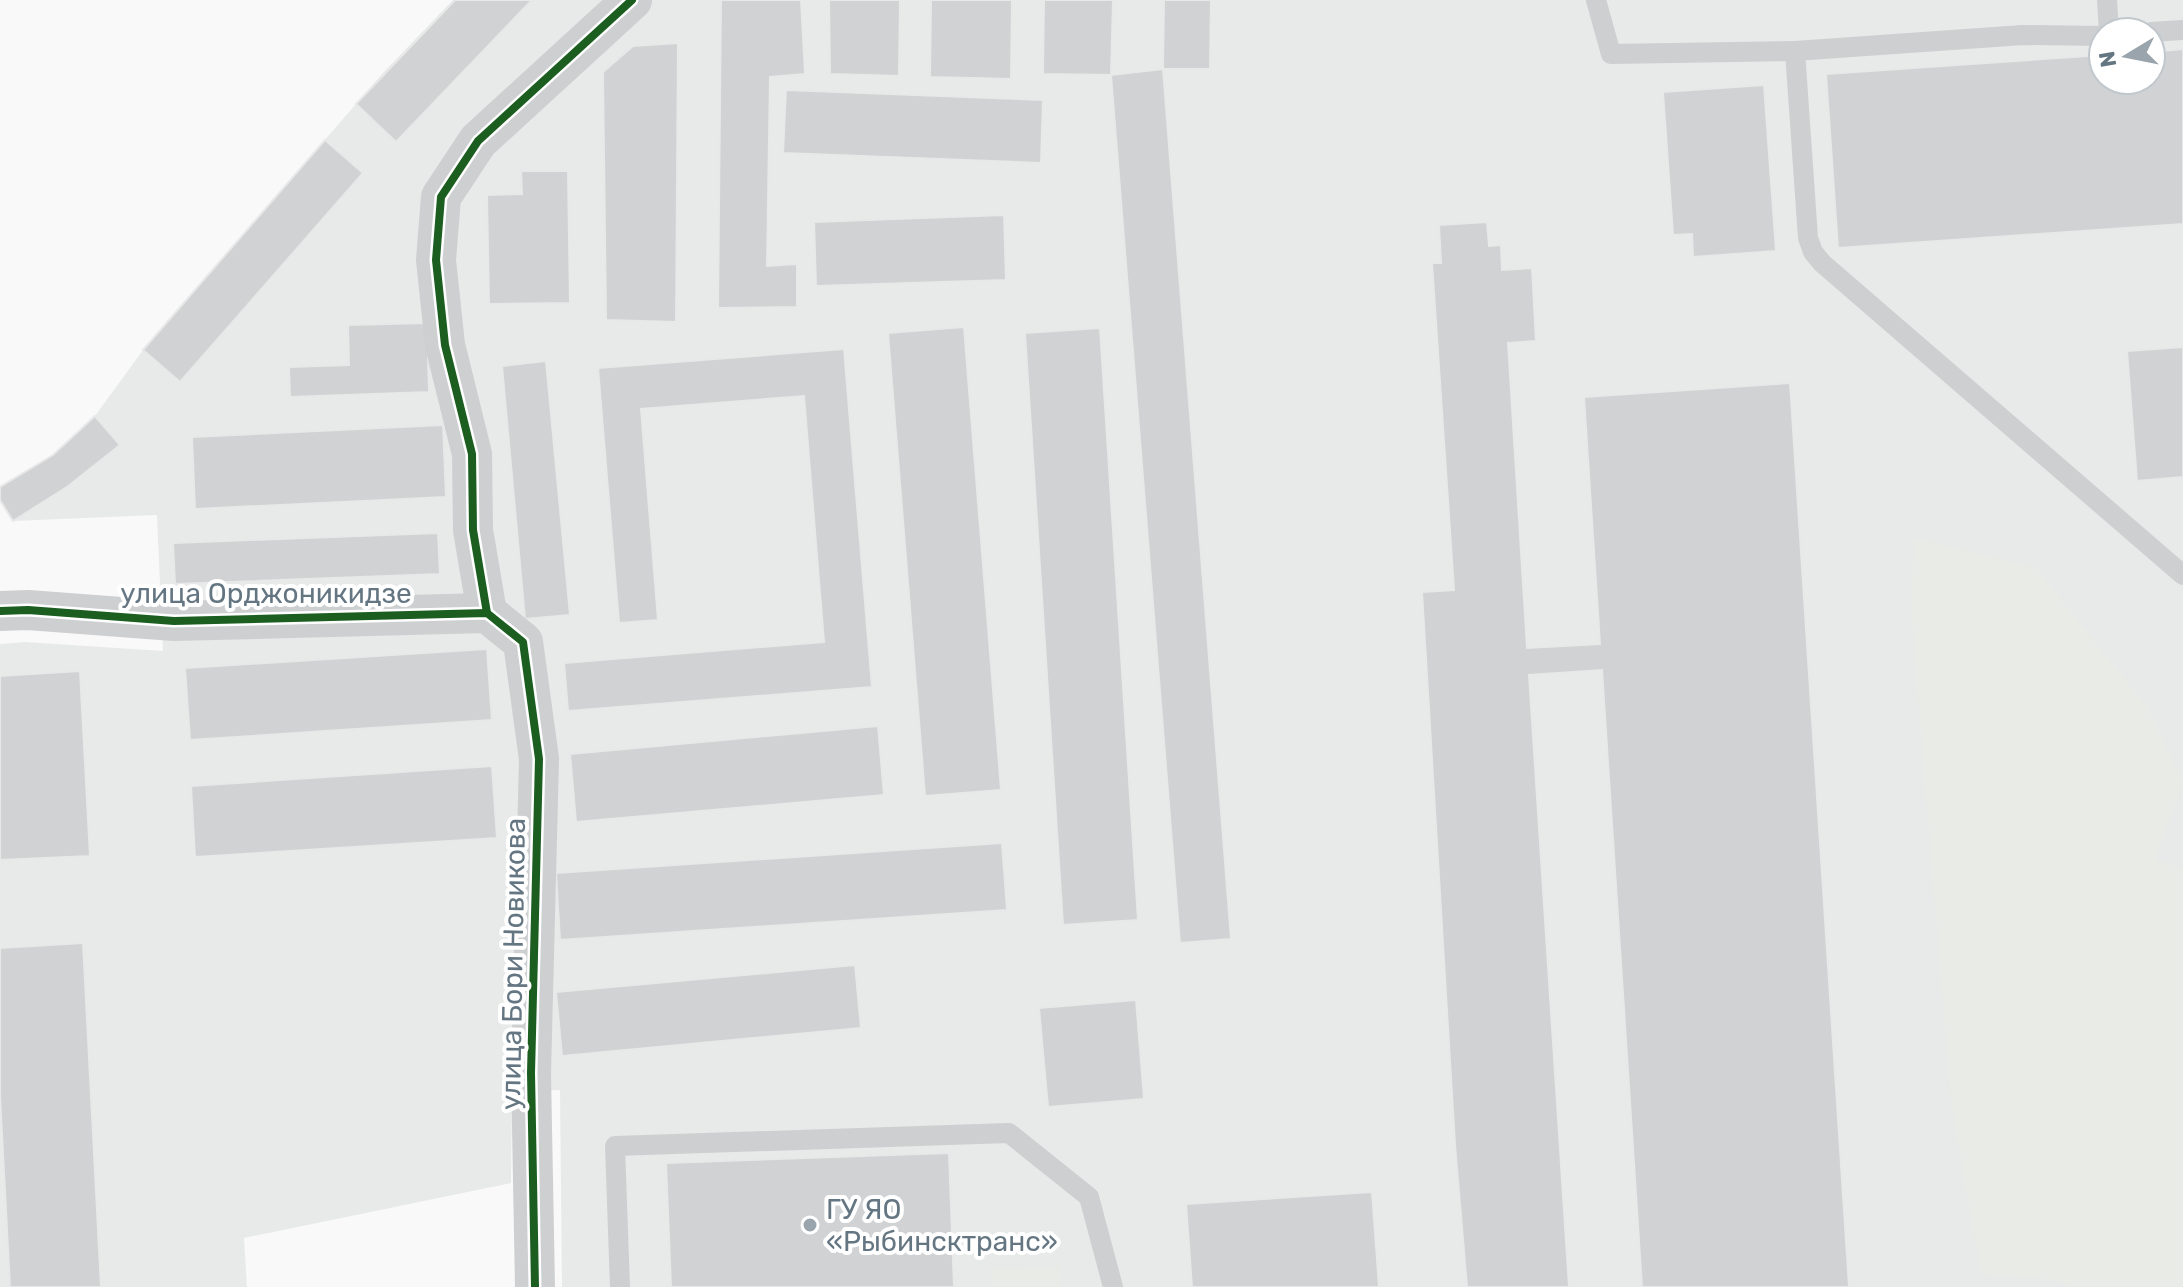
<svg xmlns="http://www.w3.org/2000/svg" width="2183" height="1287" font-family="Rubik,sans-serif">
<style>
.built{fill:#e8e9e9;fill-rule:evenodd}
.green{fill:#e8ebe6}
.building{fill:#d0d2d3;stroke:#e8e8e8;stroke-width:2}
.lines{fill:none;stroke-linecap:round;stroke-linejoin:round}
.service{stroke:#cecfd0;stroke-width:20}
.minor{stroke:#cecfd0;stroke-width:40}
.cycleway-casing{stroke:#fff;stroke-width:13}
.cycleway{stroke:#1b5e20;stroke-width:8}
.poi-dot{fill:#99a4ac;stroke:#fff;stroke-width:3}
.labels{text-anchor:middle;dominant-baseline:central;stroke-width:8;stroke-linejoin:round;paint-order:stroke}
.street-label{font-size:28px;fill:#657683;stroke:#fff}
.poi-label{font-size:28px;fill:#657683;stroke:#fff;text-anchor:start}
</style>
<rect width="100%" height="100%" fill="#f9f9f9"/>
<path class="built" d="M453,0h1730v1287h-1621l-2,-197 -48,2 -1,91 -267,55 3,49h-247v-643l25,-2 138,9 -6,-136 -144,6 -13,-21v-13l53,-32 42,-39 48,-66 239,-276zM2103,32h48v48h-48z"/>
<g class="green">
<polygon points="1914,538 2036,568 2147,707 2183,782 2155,860 2183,868 2183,1287 2070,1287 2058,1280 1981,1274 1951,1101 1911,609"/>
<polygon points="1059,1268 1060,1287 991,1287 991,1270"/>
</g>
<g class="building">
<polygon points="455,0 532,0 396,142 356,104"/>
<polygon points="721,0 801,0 805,74 770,77 767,266 797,264 797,307 718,308"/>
<polygon points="829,0 900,0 899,76 830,74"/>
<polygon points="931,0 1012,0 1011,79 930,77"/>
<polygon points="1044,0 1113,0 1111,75 1043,74"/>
<polygon points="1164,0 1211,0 1210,69 1163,69"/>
<polygon points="678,43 676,322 606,320 603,72 633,46"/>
<polygon points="2183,49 2183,224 1838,248 1826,74 2103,55 2103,80 2151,80 2151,52"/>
<polygon points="1163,69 1231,939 1180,943 1111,75"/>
<polygon points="1764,85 1776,251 1693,257 1692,234 1673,235 1663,92"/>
<polygon points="786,90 1043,100 1041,163 783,153"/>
<polygon points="325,140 363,173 180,382 143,350"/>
<polygon points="521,171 568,171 570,303 489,304 487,195 522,194"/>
<polygon points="1004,215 1006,280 816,286 814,222"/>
<polygon points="1487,222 1489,246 1501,245 1502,270 1532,268 1536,341 1508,343 1527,648 1600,644 1584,397 1790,383 1849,1287 1642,1287 1602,670 1529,675 1569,1287 1467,1287 1455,1145 1422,592 1454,590 1432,263 1441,263 1439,225"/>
<polygon points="427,323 429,392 290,397 289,367 349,365 348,325"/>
<polygon points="964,327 1001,790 925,796 888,333"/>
<polygon points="1100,328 1138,920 1063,925 1025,333"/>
<polygon points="2183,347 2183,477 2137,481 2127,351"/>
<polygon points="844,349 872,687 568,711 564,663 824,642 804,396 641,409 658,620 619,623 598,368"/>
<polygon points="546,361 570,615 525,619 502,366"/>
<polygon points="95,416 120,445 67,487 13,521 0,500 0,487 53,455"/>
<polygon points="443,425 446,497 195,509 192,437"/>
<polygon points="438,533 440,574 175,584 173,543"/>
<polygon points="487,649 492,720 190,740 185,668"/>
<polygon points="80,671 90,856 0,860 0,676"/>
<polygon points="878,726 884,795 576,822 570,754"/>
<polygon points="492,766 497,838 195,857 191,786"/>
<polygon points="1002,843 1007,910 560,940 556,873"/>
<polygon points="83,943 101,1287 10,1287 0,1096 0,948"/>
<polygon points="855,965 861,1028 562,1056 556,992"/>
<polygon points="1136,1000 1144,1099 1048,1107 1039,1008"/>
<polygon points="949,1153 954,1287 671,1287 666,1163"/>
<polygon points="1372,1192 1379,1287 1192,1287 1186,1204"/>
</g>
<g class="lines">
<g class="service">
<polyline points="1596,0 1611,54 1795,51"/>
<polyline points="2107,0 2109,32"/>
<polyline points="2151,32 2183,30"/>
<polyline points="2103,36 2023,35 1795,51 1808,238 1813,252 1822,263 2183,575"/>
<polyline points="620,1287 615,1146 1009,1133 1089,1197 1113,1287"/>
</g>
<g class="minor">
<polyline points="0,611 28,610 174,621 487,613 523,642 539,759 531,1073 535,1287"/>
<polyline points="487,613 473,530 472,454 445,345 436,260 441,197 478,141 632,0"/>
</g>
<g class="cycleway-casing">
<g id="cycleway">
<polyline points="0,611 28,610 174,621 487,613 523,642 539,759 531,1073 535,1287"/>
<polyline points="487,613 473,530 472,454 445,345 436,260 441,197 478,141 632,0"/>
</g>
</g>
<use href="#cycleway" class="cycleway"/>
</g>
<circle class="poi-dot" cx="810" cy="1225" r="8"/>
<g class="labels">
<g class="street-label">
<text x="266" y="593">улица Орджоникидзе</text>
<text transform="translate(513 964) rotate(-89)">улица Бори Новикова</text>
</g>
<g class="poi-label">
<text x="826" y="1209">ГУ ЯО<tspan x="826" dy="32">«Рыбинсктранс»</tspan></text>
</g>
</g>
<g transform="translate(2127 56) rotate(260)"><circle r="38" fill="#ffffff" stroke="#c1c8cd" stroke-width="2"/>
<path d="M0-6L14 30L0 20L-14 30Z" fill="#99a4ac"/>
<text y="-12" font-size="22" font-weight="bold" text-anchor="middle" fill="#657683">N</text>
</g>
</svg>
